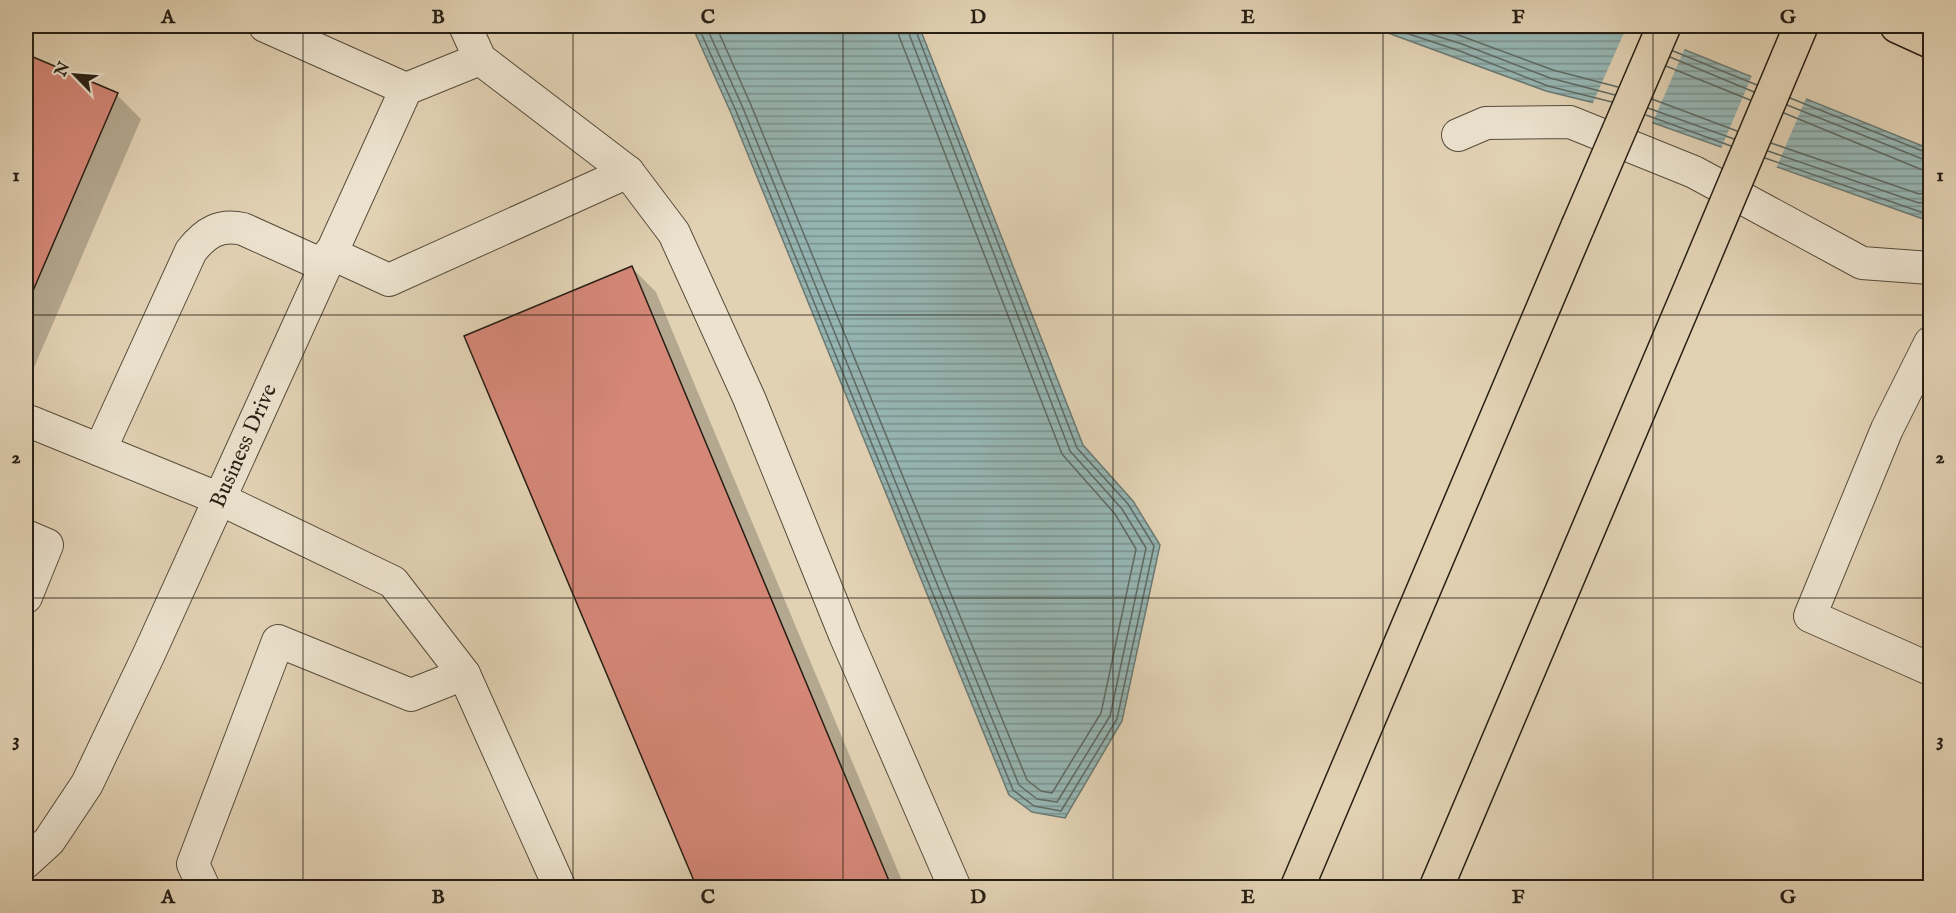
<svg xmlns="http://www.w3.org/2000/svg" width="1956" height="913" font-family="'IM FELL English',serif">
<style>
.water{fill:url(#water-rules);stroke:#6a7a74;stroke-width:1.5}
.pier{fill:#e2d2b4}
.shadow{fill:#0003}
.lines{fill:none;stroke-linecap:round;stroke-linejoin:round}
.shore{stroke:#5e6a64;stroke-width:1.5}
.building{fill:#d58778;stroke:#271f14;stroke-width:1.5}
.minor-casing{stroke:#564c3c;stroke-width:34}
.major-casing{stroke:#271f14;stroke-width:36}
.highway-casing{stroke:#271f14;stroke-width:36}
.minor{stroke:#ece2ce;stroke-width:32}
.major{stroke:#e2d2b4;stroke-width:33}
.highway{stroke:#e2d2b4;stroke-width:33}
.highway-bridge-casing{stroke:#271f14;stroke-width:36;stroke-linecap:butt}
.highway-bridge{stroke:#e2d2b4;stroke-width:33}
.grid{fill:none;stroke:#271f14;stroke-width:1.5;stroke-opacity:0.55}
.labels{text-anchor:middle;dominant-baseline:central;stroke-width:6;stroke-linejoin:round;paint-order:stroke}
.street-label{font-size:22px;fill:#271f14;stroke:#ece2ce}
.neatline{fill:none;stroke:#271f14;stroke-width:2}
.grid-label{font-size:20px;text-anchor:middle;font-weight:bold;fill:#271f14}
</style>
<defs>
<pattern id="water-rules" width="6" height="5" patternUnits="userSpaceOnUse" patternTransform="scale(1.5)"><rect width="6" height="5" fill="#96b6b4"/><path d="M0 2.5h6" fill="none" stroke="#7a9391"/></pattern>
</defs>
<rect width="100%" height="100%" fill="#e2d2b4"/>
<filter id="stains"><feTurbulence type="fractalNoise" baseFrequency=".00333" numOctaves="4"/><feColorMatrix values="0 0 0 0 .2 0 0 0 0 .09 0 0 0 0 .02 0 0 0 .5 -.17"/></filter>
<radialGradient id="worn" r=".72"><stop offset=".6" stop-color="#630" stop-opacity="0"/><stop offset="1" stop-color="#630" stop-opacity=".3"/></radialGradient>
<g class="water">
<polygon points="692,26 919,26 1083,445 1133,501 1160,545 1122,721 1065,818 1032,812 1009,795 731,113"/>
<polygon points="1369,26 1626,26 1930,149 1930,209 1926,220 1603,105 1546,91"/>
</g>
<g class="pier">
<polygon points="1627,26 1634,26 1686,46 1651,126 1592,105"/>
<polygon points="1753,73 1807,96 1775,171 1720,151"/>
</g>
<g class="shadow">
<polygon points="26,55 117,95 141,119 26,386"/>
<polygon points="632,268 656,292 905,888 699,888"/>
</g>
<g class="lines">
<g class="shore">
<polyline points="698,26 736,111 1013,790 1034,806 1061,811 1117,719 1154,546 1128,504 1077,448 914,26"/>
<polyline points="706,26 743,108 1019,785 1037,799 1057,802 1110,716 1146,548 1122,509 1070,451 906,26"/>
<polyline points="716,26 751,105 1027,780 1041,791 1052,793 1101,713 1136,549 1115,514 1062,454 899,36 897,26"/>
<polyline points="1385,26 1460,51 1548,86 1612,102"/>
<polyline points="1405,26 1462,44 1550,78 1615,95"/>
<polyline points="1434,26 1553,70 1618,87"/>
<polyline points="1673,51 1757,85"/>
<polyline points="1670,57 1754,92"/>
<polyline points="1666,66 1750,100"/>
<polyline points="1790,98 1930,154"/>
<polyline points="1652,99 1737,131"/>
<polyline points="1787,105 1930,162"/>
<polyline points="1648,108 1734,139"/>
<polyline points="1784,113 1920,169 1930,171"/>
<polyline points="1646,115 1731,146"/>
<polyline points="1771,143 1919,194 1930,192"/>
<polyline points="1768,151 1919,203 1930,201"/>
<polyline points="1765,158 1921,212 1930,209"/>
</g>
</g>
<g class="building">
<polygon points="26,54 118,93 26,307"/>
<polygon points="632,266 892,888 697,888 464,336"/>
</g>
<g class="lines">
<g class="minor-casing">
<g id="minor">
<polyline points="265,26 406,89"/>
<polyline points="465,26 480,59 628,172 674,233 749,398 845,635 955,888"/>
<polyline points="1458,135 1486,123 1570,122 1694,172 1862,263 1930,268"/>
<polyline points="330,253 389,280 628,172"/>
<polyline points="1930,343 1887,429 1810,616 1930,669"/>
<polyline points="31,422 220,499 393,582 464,674"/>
<path d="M100,450l91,-199c15,-19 29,-27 52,-22l82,37"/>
<polyline points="26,536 47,545 26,597"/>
<polyline points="26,862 49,841 87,784 149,654 406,89 480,59"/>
<polyline points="204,888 193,864 278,641 411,695 464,674 560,888"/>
</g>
</g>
<g class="major-casing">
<polyline id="major" points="1897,26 1930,41"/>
</g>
<g class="highway-casing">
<g id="highway">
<polyline points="1297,888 1578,226"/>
<polyline points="1436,888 1695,278"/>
</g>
</g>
<use href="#minor" class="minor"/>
<use href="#major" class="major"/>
<use href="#highway" class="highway"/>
<g class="highway-bridge-casing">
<g id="highway-bridge">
<polyline points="1578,226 1664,26"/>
<polyline points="1695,278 1801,26"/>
</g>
</g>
<use href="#highway-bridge" class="highway-bridge"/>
</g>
<path class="grid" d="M303,26v862M573,26v862M843,26v862M1113,26v862M1383,26v862M1653,26v862M26,315h1904M26,598h1904"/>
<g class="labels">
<g class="street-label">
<text transform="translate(244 446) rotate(-66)">Business Drive</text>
</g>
</g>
<rect width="1956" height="913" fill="none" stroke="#e2d2b4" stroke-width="66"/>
<g transform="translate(75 75) rotate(295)" stroke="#ece2ce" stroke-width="4.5" paint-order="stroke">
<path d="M0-4.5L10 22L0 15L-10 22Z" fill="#271f14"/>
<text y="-9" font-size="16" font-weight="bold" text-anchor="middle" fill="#271f14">N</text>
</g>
<rect x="33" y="33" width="1890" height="847" class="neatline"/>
<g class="grid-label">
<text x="168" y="23">A</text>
<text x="438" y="23">B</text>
<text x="708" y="23">C</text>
<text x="978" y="23">D</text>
<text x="1248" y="23">E</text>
<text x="1518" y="23">F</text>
<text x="1788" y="23">G</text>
<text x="16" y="181">1</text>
<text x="1940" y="181">1</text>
<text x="16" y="463">2</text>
<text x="1940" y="463">2</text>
<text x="16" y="746">3</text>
<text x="1940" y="746">3</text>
<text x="168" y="903">A</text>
<text x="438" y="903">B</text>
<text x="708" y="903">C</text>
<text x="978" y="903">D</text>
<text x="1248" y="903">E</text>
<text x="1518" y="903">F</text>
<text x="1788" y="903">G</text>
</g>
<rect width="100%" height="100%" filter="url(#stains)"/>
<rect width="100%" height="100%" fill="url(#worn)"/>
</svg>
